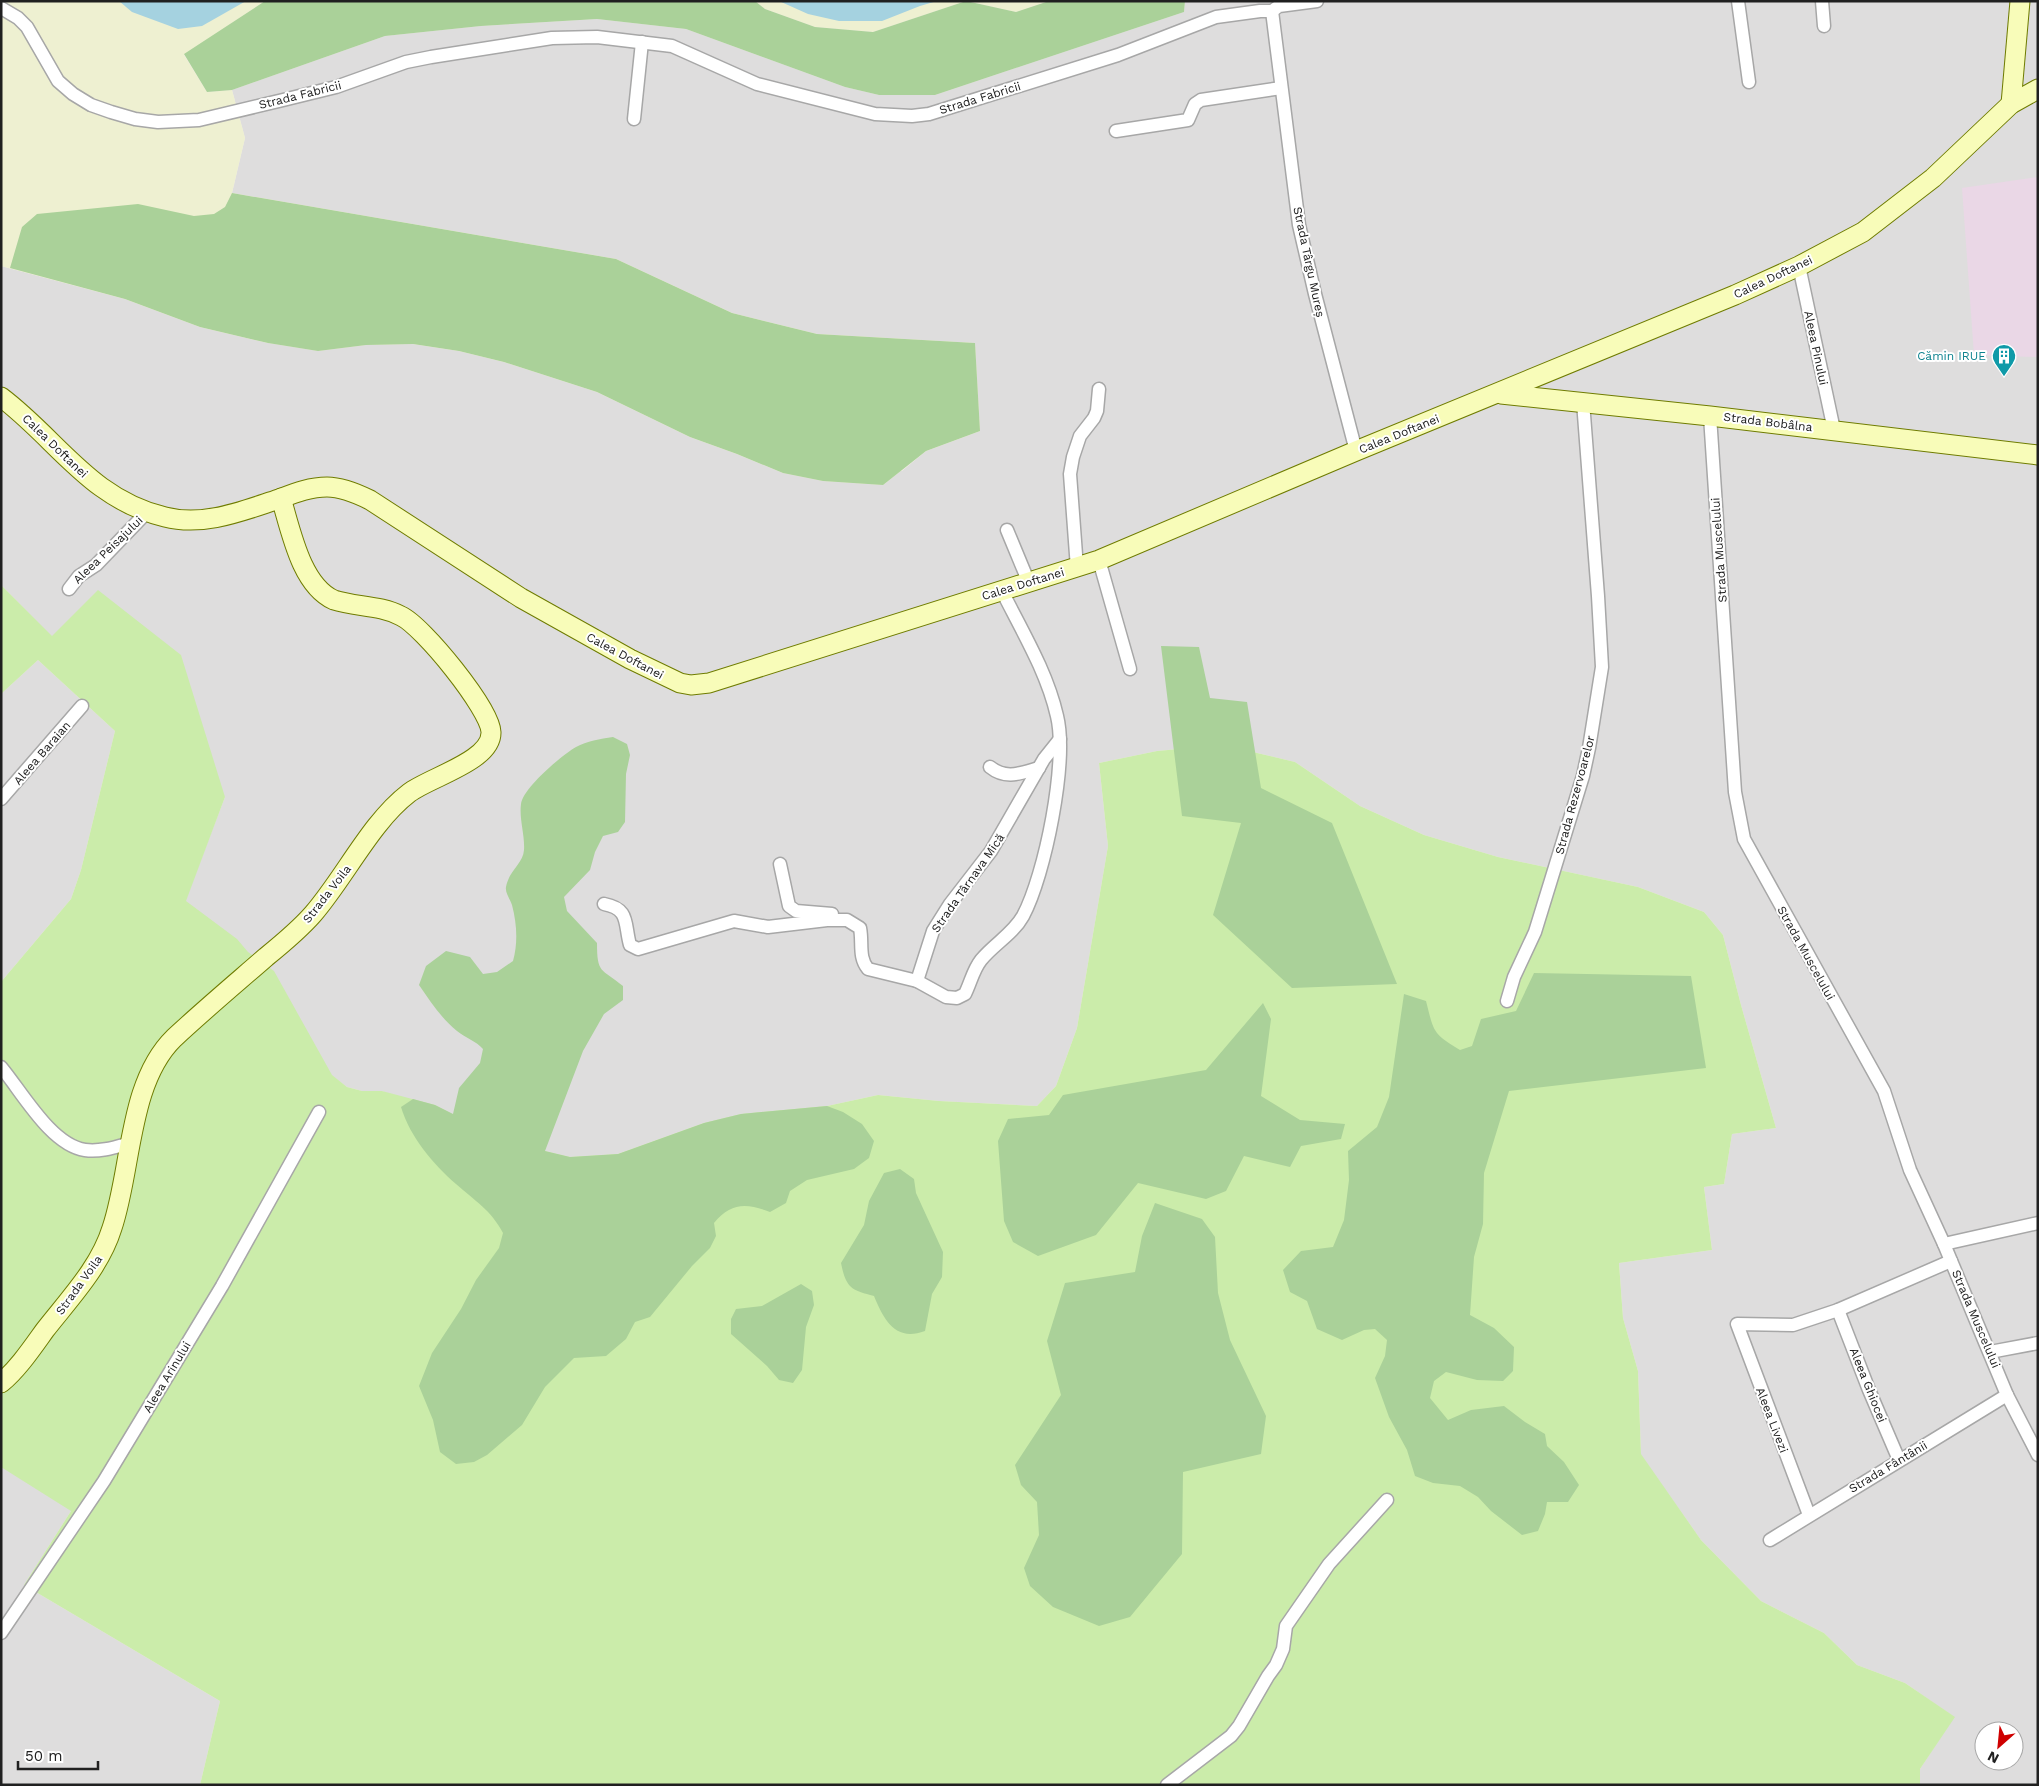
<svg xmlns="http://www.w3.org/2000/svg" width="2039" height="1786" font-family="'Work Sans',sans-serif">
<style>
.residential{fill:#dedddd;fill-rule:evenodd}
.industrial{fill:#ead7e6}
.farmland{fill:#eef0d1}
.grass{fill:#cbecaa}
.forest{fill:#aad199}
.water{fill:#a5d2e0}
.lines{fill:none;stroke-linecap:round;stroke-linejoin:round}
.minor-casing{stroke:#a7a7a7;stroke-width:15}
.secondary-casing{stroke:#6f7c01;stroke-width:21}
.minor{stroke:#fff;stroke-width:12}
.secondary{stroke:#f8fcb9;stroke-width:19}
.labels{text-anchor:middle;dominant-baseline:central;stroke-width:4;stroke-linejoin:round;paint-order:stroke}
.street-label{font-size:12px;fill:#202020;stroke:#fff}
.culture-label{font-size:12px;fill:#0d838f;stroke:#fff;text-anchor:end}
</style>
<rect width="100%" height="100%" fill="#f1ede6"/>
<g class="residential">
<path d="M1185,1h853v1784h-118v-16l34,-52 -49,-34 -48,-18 -33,-32 -63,-32 -60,-61 -60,-85 -3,-84 -15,-53 -4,-55 93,-13 -8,-63 20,-3 8,-50 44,-6 -35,-123 -18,-70 -19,-23 -66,-25 -140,-30 -74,-22 -64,-29 -65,-44 -72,-17 -66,6 -58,12 9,83 -31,182 -21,58 -19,20 -98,-5 -61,-6 -51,11 -123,17 -86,31 -48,3 -51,-12 -137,-54h-20l-15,-4 -16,-12 -260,436 -47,74 196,116 -20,84h-199v-646l184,-238 40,-104 -173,-160 -51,-52v-319l124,33 75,28 68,16 145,1 46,7 45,11 93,30 93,45 47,17 46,19 119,-2 24,-20 54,-20 -6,-88 -157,-9 -85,-21 -116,-54 -384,-66 13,-55 -13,-48 153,-54 96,-10 116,-7 89,10 159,58 34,8h56l249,-83zM1984,1731h30v30h-30z"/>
<polygon points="38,660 115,731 81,870 71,899 1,982 1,694"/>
</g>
<polygon class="industrial" points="2038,177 2038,357 1974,355 1962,188"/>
<g class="farmland">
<polygon points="1,1 265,1 184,55 207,92 232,90 245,138 232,193 616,259 732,313 817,334 975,343 980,431 926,451 883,485 823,481 783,473 737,454 690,437 597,392 504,362 459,351 413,344 366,345 318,351 268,343 200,327 125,299 1,266"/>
<polygon points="755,1 1049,1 1016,12 966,1 873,32 815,27 765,9"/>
</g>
<polygon class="grass" points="1,585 52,636 98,590 181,655 225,797 186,901 237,939 248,952 274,971 332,1075 347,1087 362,1091 382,1091 435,1105 479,1128 519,1145 570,1157 618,1154 704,1123 741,1114 827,1106 878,1095 939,1101 1037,1106 1056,1086 1077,1028 1108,846 1099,763 1157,751 1223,745 1295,762 1360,806 1424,835 1498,857 1638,887 1704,912 1723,935 1741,1005 1776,1128 1732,1134 1724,1184 1704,1187 1712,1250 1619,1263 1623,1318 1638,1371 1641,1454 1701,1540 1761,1601 1824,1633 1857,1665 1905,1683 1955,1717 1920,1769 1920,1785 200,1785 220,1701 24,1585 71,1511 1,1467 1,982 71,899 81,870 115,731 38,660 1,694"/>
<g class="forest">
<polygon points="265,1 755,1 765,9 815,27 873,32 966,1 1016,12 1049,1 1185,1 1184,12 935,95 879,95 845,87 686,29 597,19 481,26 385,36 232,90 207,92 184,54"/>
<polygon points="232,193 616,259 732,313 817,334 975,343 980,431 926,451 883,485 823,481 783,473 737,454 690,437 597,392 504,362 459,351 413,344 366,345 318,351 268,343 200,327 125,299 10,268 22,227 37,214 138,204 194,216 214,214 225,207"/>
<polygon points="1161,646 1199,647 1210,698 1247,702 1261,788 1332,823 1397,984 1292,988 1213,915 1241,823 1182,816"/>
<path d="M613,737l14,7 3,11 -4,19 -1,48 -7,10 -15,4 -8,16 -5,18 -26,27 3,14 30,32c0,31 4,25 26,43v14l-19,14 -21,37 -38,100 25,6 48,-3 86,-31 37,-9 86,-8 16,6 19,12 12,17 -5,17 -15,11 -47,11 -17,11 -4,12 -16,9c-23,-9 -39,-10 -56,11l2,13 -6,12 -18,18 -42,51 -15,5 -9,17 -20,17 -32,2 -29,29 -23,38 -35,30 -13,7 -18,2 -16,-12 -7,-32 -14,-34 13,-33 29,-44 15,-29 23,-32 4,-15c-12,-23 -28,-32 -47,-49 -23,-20 -46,-47 -55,-77l12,-8 22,6 18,9 6,-26 21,-25 3,-14c-7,-8 -17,-11 -26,-18 -16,-13 -27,-30 -38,-46l7,-19 20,-15 24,6 13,17 14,-2 16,-11c5,-18 4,-37 -1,-56 -2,-6 -7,-12 -6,-18 3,-17 17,-23 18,-37 1,-15 -5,-31 -3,-46 2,-16 41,-49 55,-57 11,-6 24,-8 37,-10z"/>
<path d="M1534,973l157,3 15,92 -197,23 -25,82 -1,51 -9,33 -4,58 24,13 20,19 -1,24 -10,10 -26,-1 -31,-8 -12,9 -4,17 18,22 23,-10 33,-4 21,16 20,12 2,12 17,16 15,23 -11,17h-21l-2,12 -7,17 -16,4 -31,-24 -13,-14 -18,-11 -27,-3 -18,-7 -8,-26 -18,-33 -14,-39 10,-22 2,-16 -12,-11 -11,1 -22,10 -25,-11 -10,-28 -17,-9 -7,-22 18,-19 32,-4 11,-27 5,-40 -1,-29 29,-24 12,-30 15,-103 22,7c8,31 6,32 34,49l12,-4 9,-27 35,-8z"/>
<polygon points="1263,1003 1271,1019 1261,1096 1300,1120 1345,1124 1341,1139 1301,1146 1290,1167 1244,1156 1226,1191 1206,1199 1138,1183 1096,1235 1038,1256 1013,1242 1004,1221 998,1141 1008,1119 1049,1115 1063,1095 1206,1070"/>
<path d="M900,1169l14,10 2,14 27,59 -1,25 -10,17 -7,37c-30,11 -41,-11 -51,-35 -23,-6 -28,-8 -33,-33l23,-38 5,-24 15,-28z"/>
<polygon points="1155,1203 1202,1219 1215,1237 1218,1293 1230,1340 1266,1416 1261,1454 1183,1472 1182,1554 1130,1617 1099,1626 1053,1607 1030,1586 1024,1568 1039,1535 1037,1502 1021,1485 1015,1465 1061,1395 1047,1341 1065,1283 1135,1272 1142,1236"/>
<polygon points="801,1284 812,1291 814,1305 806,1327 802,1370 793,1383 779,1380 767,1366 731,1334 731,1319 736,1309 762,1306"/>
</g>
<g class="water">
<polygon points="119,1 246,1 202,26 178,29 132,12"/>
<polygon points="779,1 937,1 920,6 882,21 839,21 808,14"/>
</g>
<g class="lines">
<g class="minor-casing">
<g id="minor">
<polyline points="1738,1 1749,82"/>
<polyline points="1822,1 1824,26"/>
<polyline points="1,8 18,18 27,27 58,81 73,94 91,105 111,112 135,119 158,122 199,120 283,100 336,87 406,62 431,57 552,38 597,37 672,46 757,84 875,114 912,116 929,114 1118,55 1216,17 1260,11 1272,11 1279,6 1317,1"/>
<polyline points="1272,11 1299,225 1315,294 1356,451"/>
<polyline points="634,119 642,42"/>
<polyline points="1116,131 1188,120 1195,104 1201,100 1281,88"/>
<polyline points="1799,266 1834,430"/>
<polyline points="1710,416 1735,792 1744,839 1884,1091 1910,1170 1944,1244 2007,1395 2038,1455"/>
<polyline points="1007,530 1029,583"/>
<polyline points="1099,560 1130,669"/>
<polyline points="1077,568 1070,474 1073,457 1080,436 1094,418 1097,411 1099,389"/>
<polyline points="69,589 79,576 96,565 147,512"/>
<path d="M990,767c16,13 31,6 49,1"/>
<polyline points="1,799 82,706"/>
<polyline points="780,864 789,906 796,911 832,914"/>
<path d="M604,904c26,5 20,19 26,41l8,4 96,-28 34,6 59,-7h20l13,8c3,15 -2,29 8,41l49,12 29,16 11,1 8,-4c6,-12 8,-24 16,-34 13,-16 32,-26 42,-44 22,-41 45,-155 34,-200 -10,-44 -35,-85 -55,-125"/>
<polyline points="917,981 933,931 950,904 991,851 1044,759 1060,739"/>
<polyline points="1507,1001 1514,977 1535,932 1583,776 1589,748 1602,667 1598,596 1583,402"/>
<path d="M1,1067c21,25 50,78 84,83 16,2 31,-3 46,-7"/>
<polyline points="1944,1244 2038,1223"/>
<polyline points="1838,1310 1869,1390 1899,1460"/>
<polyline points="1990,1352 2038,1343"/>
<polyline points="1809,1515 1737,1324 1793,1325 1838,1310 1951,1261"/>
<polyline points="1770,1540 2007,1395"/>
<polyline points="1,1633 104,1481 222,1286 319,1112"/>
<polyline points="1167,1785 1231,1736 1239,1726 1268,1676 1276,1665 1283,1649 1286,1626 1329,1564 1387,1500"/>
</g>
</g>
<g class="secondary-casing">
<g id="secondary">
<polyline points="2011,104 2020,1"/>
<polyline points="1501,394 1710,416 2038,455"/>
<path d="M1,397c57,43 89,102 164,120 39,10 77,-6 114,-18 16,-6 31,-12 48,-12 15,0 29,6 43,13l151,98 109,61 50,24 11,2 18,-2 390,-123 257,-109 379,-156 64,-29 64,-34 70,-54 78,-74 27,-15"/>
<path d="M1,1383c17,-14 31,-35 44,-53 25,-32 55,-63 67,-102 20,-59 16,-145 62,-190 30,-28 61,-54 92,-81 16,-13 33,-27 47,-43 32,-37 58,-92 96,-121 21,-16 83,-32 82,-61 -1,-23 -68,-106 -90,-116 -21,-11 -45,-9 -67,-16 -33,-15 -43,-69 -53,-102"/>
</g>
</g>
<use href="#minor" class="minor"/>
<use href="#secondary" class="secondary"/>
</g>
<defs>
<g id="building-pin" transform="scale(1.25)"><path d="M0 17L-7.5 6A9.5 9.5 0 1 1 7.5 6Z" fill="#0f9aa8" stroke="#fff"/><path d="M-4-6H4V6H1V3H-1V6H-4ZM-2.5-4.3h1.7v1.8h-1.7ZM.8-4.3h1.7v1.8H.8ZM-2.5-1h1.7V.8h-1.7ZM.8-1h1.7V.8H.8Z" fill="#fff"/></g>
</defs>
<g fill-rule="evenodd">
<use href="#building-pin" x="2004" y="356"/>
</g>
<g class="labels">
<g class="street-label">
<text transform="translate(300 95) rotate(-14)">Strada Fabricii</text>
<text transform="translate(980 98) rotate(-17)">Strada Fabricii</text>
<text transform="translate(1309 262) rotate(78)">Strada Târgu Mureș</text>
<text transform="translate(1773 277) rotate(-25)">Calea Doftanei</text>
<text transform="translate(1816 348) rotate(78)">Aleea Pinului</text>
<text transform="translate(1768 422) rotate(7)">Strada Bobâlna</text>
<text transform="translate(1399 434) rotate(-22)">Calea Doftanei</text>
<text transform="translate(55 446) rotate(44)">Calea Doftanei</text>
<text transform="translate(108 550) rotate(-44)">Aleea Peisajului</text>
<text transform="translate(1719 550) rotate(-94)">Strada Muscelului</text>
<text transform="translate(1023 584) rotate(-17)">Calea Doftanei</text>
<text transform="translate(625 656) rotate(28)">Calea Doftanei</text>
<text transform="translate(42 753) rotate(-49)">Aleea Baraian</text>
<text transform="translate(1575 795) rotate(-75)">Strada Rezervoarelor</text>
<text transform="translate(968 883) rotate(-55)">Strada Târnava Mică</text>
<text transform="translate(327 894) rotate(-52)">Strada Voila</text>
<text transform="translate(1806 953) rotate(61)">Strada Muscelului</text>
<text transform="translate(79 1285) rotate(-54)">Strada Voila</text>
<text transform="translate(1976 1319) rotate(67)">Strada Muscelului</text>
<text transform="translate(167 1377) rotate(-59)">Aleea Arinului</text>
<text transform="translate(1868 1385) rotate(68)">Aleea Ghiocei</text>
<text transform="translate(1772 1420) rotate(69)">Aleea Livezi</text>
<text transform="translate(1888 1467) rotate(-31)">Strada Fântânii</text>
</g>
<g class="culture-label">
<text x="1986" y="356">Cămin IRUE</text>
</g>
</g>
<rect width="2039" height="1786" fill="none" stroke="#202020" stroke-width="5"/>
<g transform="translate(1999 1746) rotate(207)"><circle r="24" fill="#ffffff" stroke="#a6a6a6"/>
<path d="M0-4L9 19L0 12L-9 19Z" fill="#cf0000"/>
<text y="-8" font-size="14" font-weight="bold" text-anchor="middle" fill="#202020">N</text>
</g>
<path d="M18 1761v8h80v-8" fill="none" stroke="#202020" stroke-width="2.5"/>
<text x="25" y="1761" font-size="15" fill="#202020" stroke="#ffffff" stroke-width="4" paint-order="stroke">50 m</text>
</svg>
